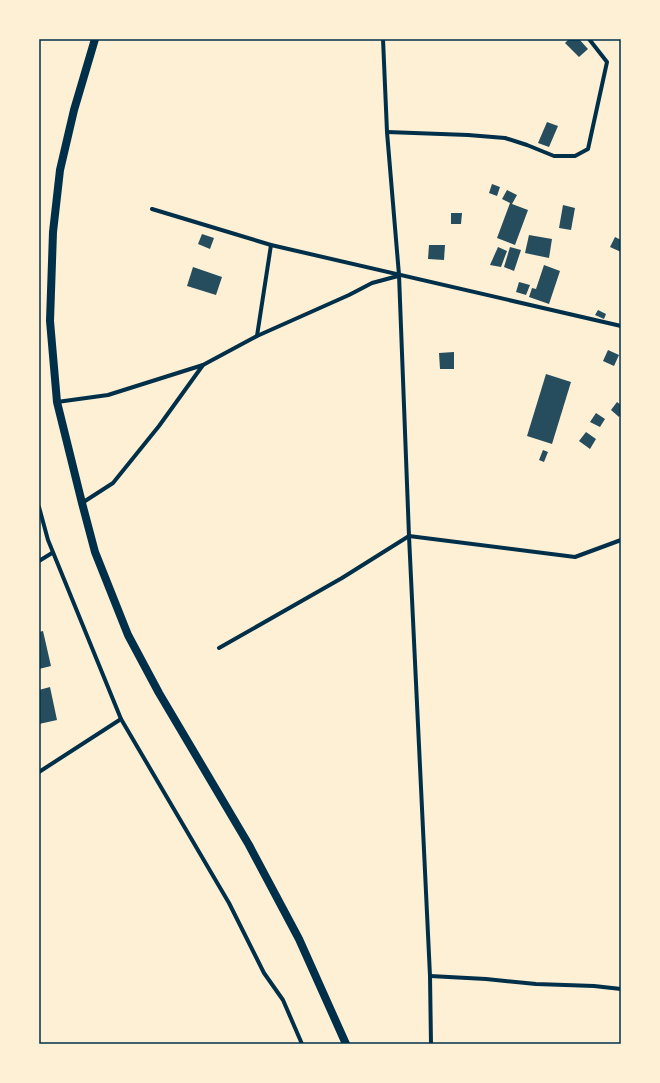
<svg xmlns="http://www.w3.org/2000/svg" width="660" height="1083" font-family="'PT Sans',sans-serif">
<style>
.building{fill:#264d5e}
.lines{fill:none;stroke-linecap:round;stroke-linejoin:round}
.minor{stroke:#003049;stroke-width:4}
.secondary{stroke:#003049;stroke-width:8}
.neatline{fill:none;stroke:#003049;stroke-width:1.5}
</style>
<rect width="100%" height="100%" fill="#fdf0d5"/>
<g class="building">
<polygon points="569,39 579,39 588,49 579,57 565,43"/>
<polygon points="547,122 558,126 549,147 538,143"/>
<polygon points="492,184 500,187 497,196 489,193"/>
<polygon points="507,190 517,195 512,204 528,210 515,245 497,238 510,203 502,199"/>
<polygon points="563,205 575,208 571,230 559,228"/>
<polygon points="451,213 462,213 461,224 451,224"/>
<polygon points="202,234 214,238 210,249 198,244"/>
<polygon points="529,235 552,239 549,258 525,253"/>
<polygon points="615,237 621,240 621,252 610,247"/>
<polygon points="429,245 445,245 444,260 428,259"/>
<polygon points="498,247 507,251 501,267 490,265"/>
<polygon points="510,247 521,250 514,271 504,267"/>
<polygon points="544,265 560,271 549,304 529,297 532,288 536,289"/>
<polygon points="193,267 222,277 216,295 187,286"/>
<polygon points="519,282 530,285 526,295 516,292"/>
<polygon points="598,310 606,314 604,319 595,315"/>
<polygon points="608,350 619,355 614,366 603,361"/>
<polygon points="454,352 454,369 440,369 439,353"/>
<polygon points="546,374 571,382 552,444 527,436"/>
<polygon points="617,402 621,405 621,414 619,417 611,410"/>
<polygon points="596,413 605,419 600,427 590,422"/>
<polygon points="586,432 596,439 590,449 579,441"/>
<polygon points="543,450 548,452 544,462 539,460"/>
<polygon points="43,631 51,666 39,669 39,632"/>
<polygon points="50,687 57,720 39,724 39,690"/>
</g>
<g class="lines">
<g class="minor">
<polyline points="383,39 387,132 399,275 409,536 430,976 431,1044"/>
<polyline points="387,132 468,135 505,138 527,145 554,156 575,156 588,149 607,62 589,39"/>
<polyline points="152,209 271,245 621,326"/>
<polyline points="257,336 271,245"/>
<polyline points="57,402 108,395 203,365"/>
<polyline points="82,503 113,483 159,426 203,365 257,336 349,295 372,283 398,276"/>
<polyline points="39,507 48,540 121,719 229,903 264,973 283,1000 302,1044"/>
<polyline points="39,561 52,553"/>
<polyline points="219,648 342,578 409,536 575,557 621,540"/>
<polyline points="39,772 121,719"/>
<polyline points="430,976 486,979 536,984 594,986 621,989"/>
</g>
<polyline class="secondary" points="95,39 74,110 60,170 53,232 50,321 57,402 82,503 95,552 128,635 159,693 249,845 299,939 346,1044"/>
</g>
<rect width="660" height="1083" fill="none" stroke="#fdf0d5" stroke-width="80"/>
<rect x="40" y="40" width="580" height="1003" class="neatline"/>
</svg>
